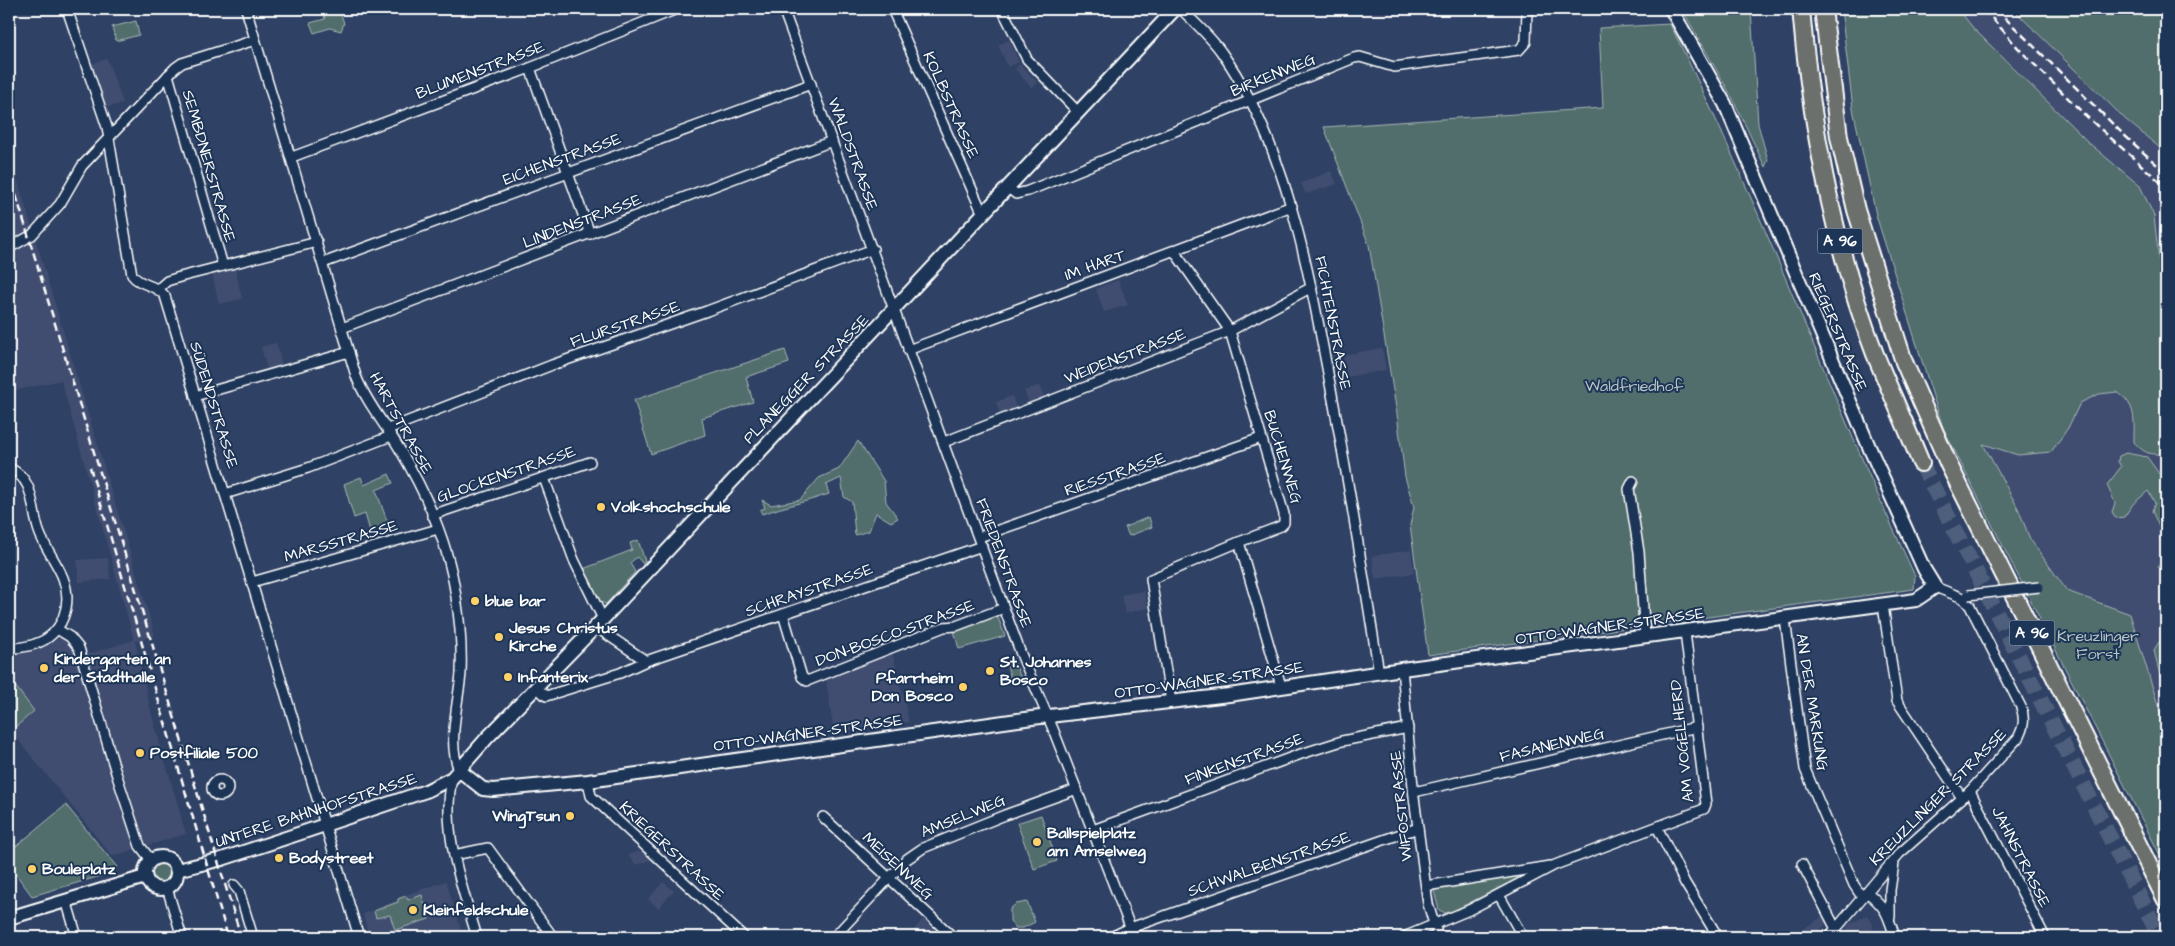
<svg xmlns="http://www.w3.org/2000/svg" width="2175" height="946" font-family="'Architects Daughter',sans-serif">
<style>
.built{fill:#404e71}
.green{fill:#516e6c;stroke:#a8b6b6}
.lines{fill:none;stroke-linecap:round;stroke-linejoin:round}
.highway-tunnel{stroke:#4e5e7b;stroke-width:16;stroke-dasharray:16 8;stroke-linecap:butt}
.street-casing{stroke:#fff;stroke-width:12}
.secondary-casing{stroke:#fff;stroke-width:16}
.highway-casing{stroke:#fff;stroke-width:20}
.street{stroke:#1d3557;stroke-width:9}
.secondary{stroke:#1d3557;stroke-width:12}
.highway{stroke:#6c706d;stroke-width:16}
.rail{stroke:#fff;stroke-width:2.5;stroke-dasharray:8 4;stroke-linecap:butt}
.street-bridge-casing{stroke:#fff;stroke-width:12;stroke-linecap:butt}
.street-bridge{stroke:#1d3557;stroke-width:9}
.poi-dot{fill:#ffd166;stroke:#1d3557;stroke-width:2}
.labels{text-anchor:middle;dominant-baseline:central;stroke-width:4;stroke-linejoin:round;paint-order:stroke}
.shield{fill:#1d3557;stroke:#bbc2cd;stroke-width:1}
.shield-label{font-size:15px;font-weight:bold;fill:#fff}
.street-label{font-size:16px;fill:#fff;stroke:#1d3557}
.park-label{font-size:16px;fill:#b9c5c4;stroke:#1d3557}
.poi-label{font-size:16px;font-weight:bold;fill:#fff;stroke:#1d3557;text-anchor:start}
</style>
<rect width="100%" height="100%" fill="#2f4164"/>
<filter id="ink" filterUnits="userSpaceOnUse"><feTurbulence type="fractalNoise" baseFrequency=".02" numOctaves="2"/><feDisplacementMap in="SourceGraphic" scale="10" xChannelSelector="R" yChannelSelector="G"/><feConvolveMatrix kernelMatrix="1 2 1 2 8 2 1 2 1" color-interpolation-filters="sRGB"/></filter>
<g filter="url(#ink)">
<g class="built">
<polygon points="1877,9 2013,9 2125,119 2166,153 2166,731 2130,614 2067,591 2030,539 2017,508 1986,454"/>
<polygon points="1009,40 1019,62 1008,67 998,45"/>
<polygon points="107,59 123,103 106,108 92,64"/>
<polygon points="1020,64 1038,83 1032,88 1015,69"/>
<polygon points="9,152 155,635 135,641 151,712 186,834 112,856 11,731 34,711 9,678 9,656 43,648 61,637 73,649 76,658 134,640 61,380 9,392"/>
<polygon points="1331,171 1337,184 1306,194 1301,183"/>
<polygon points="235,268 242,299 219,304 212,274"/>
<polygon points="1118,280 1128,305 1104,312 1096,289"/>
<polygon points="276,343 282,365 267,369 261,347"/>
<polygon points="1382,348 1386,370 1347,377 1343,355"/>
<polygon points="1040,385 1044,397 1029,403 1024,391"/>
<polygon points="1012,396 1016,408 1000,414 996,402"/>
<polygon points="1411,550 1414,573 1375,579 1372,556"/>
<polygon points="108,558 110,579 79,582 77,560"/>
<polygon points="1144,591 1148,608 1125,613 1121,595"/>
<polygon points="892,651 909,722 834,733 826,679 872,662"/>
<polygon points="641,851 650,860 636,865 628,855"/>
<polygon points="446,881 463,937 369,937 363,914 398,900 397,898"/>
<polygon points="663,882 674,891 658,908 648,899"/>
<polygon points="1826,914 1829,920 1815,937 1803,937 1800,931"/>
<polygon points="1867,915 1874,928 1857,937 1852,937 1846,926"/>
<polygon points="923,919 937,931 931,937 920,937 913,931"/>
</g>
<g class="green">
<polygon points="337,9 339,9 344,23 341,31 330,28 314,33 310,23 325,19 324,15"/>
<polygon points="1682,9 1751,9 1758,124 1768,160 1765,167 1733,99"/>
<path d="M1841,9h117l16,20 115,114 51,43 14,30 5,44 1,-31 6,-5v211l-6,2v17c-12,1 -18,-3 -26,-12 0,-22 3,-37 -17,-50l-18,2 -19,9 -12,25 -17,24 -33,3 -35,-11 35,64 12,31 37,52 63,23 36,117v136l-223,-439 -67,-213 -23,-106z"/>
<polygon points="2013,9 2166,9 2166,153 2125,119"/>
<polygon points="136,21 139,35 116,41 112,27"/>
<path d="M1670,24c91,180 159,370 245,552l-1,13 -486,66 -18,-130 4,-18 -9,-30 -8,-63 -28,-169 -45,-118 279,-19 -4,-80z"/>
<polygon points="785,350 789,363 746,377 753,402 702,418 705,435 651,454 634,400"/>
<path d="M858,441l26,40 2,21 12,16 -7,4 -15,-9 -7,18 -14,4 -3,-33 -8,-5 -3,-19 -15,7 3,9c-22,8 -45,12 -67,20l-2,-4 5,-2 -3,-8 9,5 29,-5 19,-22 20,-9z"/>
<polygon points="2126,453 2147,457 2165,482 2166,570 2158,567 2165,556 2160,537 2161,531 2152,511 2155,503 2148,491 2133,504 2124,517 2116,518 2112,512 2115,503 2107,485 2121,467 2118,461 2119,456"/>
<polygon points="389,474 393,483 376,490 391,532 372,538 365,514 354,518 344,484 361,477 364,485"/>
<polygon points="1149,517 1152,527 1129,536 1125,527"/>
<path d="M638,540l7,21 -2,3 -6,-7 -7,6 5,9 -29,32c-13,-3 -18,-24 -23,-35l49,-19 -2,-7z"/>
<polygon points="997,615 1005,636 959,649 954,631"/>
<polygon points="2166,641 2166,702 2154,650 2159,642"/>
<polygon points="1013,659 1021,678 1018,681 1011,681 1006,660"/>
<polygon points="9,678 34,711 11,731 9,728"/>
<polygon points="66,805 117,867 111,873 32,896 9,865 9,852"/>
<polygon points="1041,815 1057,861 1034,869 1017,823"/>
<circle cx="161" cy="872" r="13"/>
<polygon points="1529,873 1453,911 1445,913 1439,910 1434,891 1436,889"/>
<polygon points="422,895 429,919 395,930 390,915 376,918 374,911 398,902 398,899 406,896 408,900"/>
<polygon points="1027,902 1035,922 1023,928 1016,928 1010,921 1010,909 1016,904"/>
</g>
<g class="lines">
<polyline class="highway-tunnel" points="1921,463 2160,937"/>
<g class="street-casing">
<g id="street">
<path d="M67,9l40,118 25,148c8,11 24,9 33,21l194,641"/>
<path d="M246,9l110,367c10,26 29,48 43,72 27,45 50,97 57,149 4,25 6,51 5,76 -2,28 -15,73 -1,98"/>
<polyline points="783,9 1021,654 1053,729 1134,937"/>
<polyline points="892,9 982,212"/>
<polyline points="1002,9 1027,59 1078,112"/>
<path d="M1181,9c14,14 30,28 41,44 66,93 88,226 109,336 18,95 33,189 48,284"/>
<polyline points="530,68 590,234"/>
<polyline points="168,75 223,266"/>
<polyline points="292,157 530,68 677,9"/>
<polyline points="1007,187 1016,194 1028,191 1354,58 1360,57 1394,67 1519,50 1526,42 1527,9"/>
<polyline points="9,248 32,235 60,204 82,166 175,68 182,63 255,40"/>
<polyline points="1174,251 1230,331 1284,514 1284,523 1281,526 1239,542 1281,686"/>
<polyline points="323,263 811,84"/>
<polyline points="158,289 167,281 180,277 317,242"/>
<polyline points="342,328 832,141"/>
<polyline points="908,350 1292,206"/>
<polyline points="195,396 349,352"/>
<polyline points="388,429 552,365 707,311 873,249"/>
<polyline points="944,442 1230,331 1312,287"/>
<path d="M9,468c28,12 21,42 31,66 6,15 17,29 23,44 10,26 0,57 -28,66 -8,3 -18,4 -26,5"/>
<polyline points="544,478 574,560 603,619"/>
<polyline points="1633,481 1629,489 1639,552 1645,637"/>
<polyline points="225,494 308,468 391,436"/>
<polyline points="432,515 590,462"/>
<polyline points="979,537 1261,438"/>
<polyline points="252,582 438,529"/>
<polyline points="1883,605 1897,701 1962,798"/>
<polyline points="783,614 802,677 807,681 944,627 956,626 1004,608"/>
<polyline points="1785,619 1805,769 1854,885 1862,897"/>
<polyline points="596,627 646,661 982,546"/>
<polyline points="57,629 70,637 79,648 117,776 140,846 151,860"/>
<polyline points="1402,669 1414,797 1428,904 1438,937"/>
<polyline points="537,688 546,696 620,673 646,661"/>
<polyline points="1171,702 1151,579 1239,542"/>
<path d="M452,778c-11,53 10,109 25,159"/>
<circle cx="220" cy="788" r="8"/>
<polyline points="588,781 591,796 744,937"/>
<polyline points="1970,791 2045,937"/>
<polyline points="1414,792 1697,727"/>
<polyline points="823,817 953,937"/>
<polyline points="1657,827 1685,883 1718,937"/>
<polyline points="1093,830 1301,754 1342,741 1408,728"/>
<polyline points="454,855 488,848 553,937"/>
<polyline points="1802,864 1836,929"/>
<polyline points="234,885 239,891 253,937"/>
<polyline points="1426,886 1550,866"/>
<polyline points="167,888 182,937"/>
<path d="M1867,892c20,17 20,21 28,45"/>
<polyline points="1499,895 1523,937"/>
<polyline points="66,900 77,937"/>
<polyline points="1890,917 1890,890 1894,863"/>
<polyline points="834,937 907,859 923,848 1005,815 1077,789"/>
<polyline points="1111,937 1130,928 1418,828"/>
<polyline points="1404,937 1469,910 1555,865 1704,809 1706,804 1685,632"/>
<path d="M1829,937l70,-83 71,-63 48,-53c6,-11 7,-19 3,-31l-51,-101 -7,-8 -28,-11"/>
</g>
</g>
<g class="secondary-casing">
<g id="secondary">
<polyline points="460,771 483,789 493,790 588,781 1032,718 1229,695 1402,669 1916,600 1935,587 1924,569 1870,449 1725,104 1671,9"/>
<circle cx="161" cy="873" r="16"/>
<polyline points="177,870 222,859 304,832 426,791 452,778 487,738 603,619 1175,9"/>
<polyline points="9,918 145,877"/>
</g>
</g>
<g class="highway-casing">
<g id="highway">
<path d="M1801,9c10,116 32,235 74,345 15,36 31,72 46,109"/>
<polyline points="1823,9 1839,137 1856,210 1904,362 1949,465 2166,900"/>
</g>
</g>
<use href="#street" class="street"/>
<use href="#secondary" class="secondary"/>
<use href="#highway" class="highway"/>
<g class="rail">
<polyline points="1984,9 2020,50 2087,117 2166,187"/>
<polyline points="1996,9 2123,134 2166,173"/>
<polyline points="9,172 241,937"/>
<polyline points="90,467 228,937"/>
</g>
<g class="street-bridge-casing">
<polyline id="street-bridge" points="1968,595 2039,587"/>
</g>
<use href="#street-bridge" class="street-bridge"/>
</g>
</g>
<g class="poi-dot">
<circle cx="601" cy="507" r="5"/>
<circle cx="475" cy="601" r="5"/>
<circle cx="499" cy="637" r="5"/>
<circle cx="44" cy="668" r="5"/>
<circle cx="990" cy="671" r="5"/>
<circle cx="508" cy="677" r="5"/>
<circle cx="963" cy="687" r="5"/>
<circle cx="140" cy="753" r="5"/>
<circle cx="570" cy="816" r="5"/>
<circle cx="1037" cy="842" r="5"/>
<circle cx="279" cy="858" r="5"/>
<circle cx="32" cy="869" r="5"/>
<circle cx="413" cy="910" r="5"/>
</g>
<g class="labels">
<g class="shield">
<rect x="1817.5" y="228.5" width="45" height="25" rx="4"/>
<rect x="2009.5" y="620.5" width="45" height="25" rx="4"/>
</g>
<g class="shield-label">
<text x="1840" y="241">A 96</text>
<text x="2032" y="633">A 96</text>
</g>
<g class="street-label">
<text transform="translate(480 70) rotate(-21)">BLUMENSTRASSE</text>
<text transform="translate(1273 75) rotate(-22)">BIRKENWEG</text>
<text transform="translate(951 105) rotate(66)">KOLBSTRASSE</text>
<text transform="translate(853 154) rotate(70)">WALDSTRASSE</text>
<text transform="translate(562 159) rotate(-20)">EICHENSTRASSE</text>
<text transform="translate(209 166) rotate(74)">SEMBDNERSTRASSE</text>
<text transform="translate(582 221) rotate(-21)">LINDENSTRASSE</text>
<text transform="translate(1095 265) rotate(-20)">IM HART</text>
<text transform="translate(1333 323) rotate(79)">FICHTENSTRASSE</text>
<text transform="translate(625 324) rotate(-19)">FLURSTRASSE</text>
<text transform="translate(1838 332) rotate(67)">RIEGERSTRASSE</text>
<text transform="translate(1125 356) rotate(-21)">WEIDENSTRASSE</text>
<text transform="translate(806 379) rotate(-46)">PLANEGGER STRASSE</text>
<text transform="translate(214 405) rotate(73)">SÜDENDSTRASSE</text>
<text transform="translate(401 423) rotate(61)">HARTSTRASSE</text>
<text transform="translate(1283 457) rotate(73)">BUCHENWEG</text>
<text transform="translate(506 474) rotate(-19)">GLOCKENSTRASSE</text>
<text transform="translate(1115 474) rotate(-19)">RIESSTRASSE</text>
<text transform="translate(341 541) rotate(-16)">MARSSTRASSE</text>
<text transform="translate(1004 563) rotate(70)">FRIEDENSTRASSE</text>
<text transform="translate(809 590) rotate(-19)">SCHRAYSTRASSE</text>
<text transform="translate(1610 626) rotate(-8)">OTTO-WAGNER-STRASSE</text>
<text transform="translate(895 633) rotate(-20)">DON-BOSCO-STRASSE</text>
<text transform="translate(1209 680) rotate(-8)">OTTO-WAGNER-STRASSE</text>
<text transform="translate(1812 702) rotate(81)">AN DER MARKUNG</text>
<text transform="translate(808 733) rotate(-8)">OTTO-WAGNER-STRASSE</text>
<text transform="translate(1682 741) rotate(-96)">AM VOGELHERD</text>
<text transform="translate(1552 745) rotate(-13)">FASANENWEG</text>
<text transform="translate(1244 759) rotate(-20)">FINKENSTRASSE</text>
<text transform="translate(1938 797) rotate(-45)">KREUZLINGER STRASSE</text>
<text transform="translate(1401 806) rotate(-96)">WIFOSTRASSE</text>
<text transform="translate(316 810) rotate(-18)">UNTERE BAHNHOFSTRASSE</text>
<text transform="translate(963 816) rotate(-22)">AMSELWEG</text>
<text transform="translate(672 851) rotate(43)">KRIEGERSTRASSE</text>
<text transform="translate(2021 857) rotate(63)">JAHNSTRASSE</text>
<text transform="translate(1269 864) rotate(-19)">SCHWALBENSTRASSE</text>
<text transform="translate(898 866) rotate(43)">MEISENWEG</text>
</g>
<g class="park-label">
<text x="1634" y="386">Waldfriedhof</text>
<text x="2098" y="636">Kreuzlinger<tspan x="2098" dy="18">Forst</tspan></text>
</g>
<g class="poi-label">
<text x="611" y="507">Volkshochschule</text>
<text x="485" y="601">blue bar</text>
<text x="509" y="628">Jesus Christus<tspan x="509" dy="18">Kirche</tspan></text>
<text x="54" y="659">Kindergarten an<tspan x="54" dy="18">der Stadthalle</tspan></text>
<text x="1000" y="662">St. Johannes<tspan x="1000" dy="18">Bosco</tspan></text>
<text x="518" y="677">Infanterix</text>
<text x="953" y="678" text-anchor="end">Pfarrheim<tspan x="953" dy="18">Don Bosco</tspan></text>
<text x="150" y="753">Postfiliale 500</text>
<text x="560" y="816" text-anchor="end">WingTsun</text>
<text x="1047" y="833">Ballspielplatz<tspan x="1047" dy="18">am Amselweg</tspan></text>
<text x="289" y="858">Bodystreet</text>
<text x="42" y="869">Bouleplatz</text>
<text x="423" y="910">Kleinfeldschule</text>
</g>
</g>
<rect width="2175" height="946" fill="none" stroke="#1d3557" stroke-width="30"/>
<rect x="15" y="15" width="2145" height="916" fill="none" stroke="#fff" stroke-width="2" filter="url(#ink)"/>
</svg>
